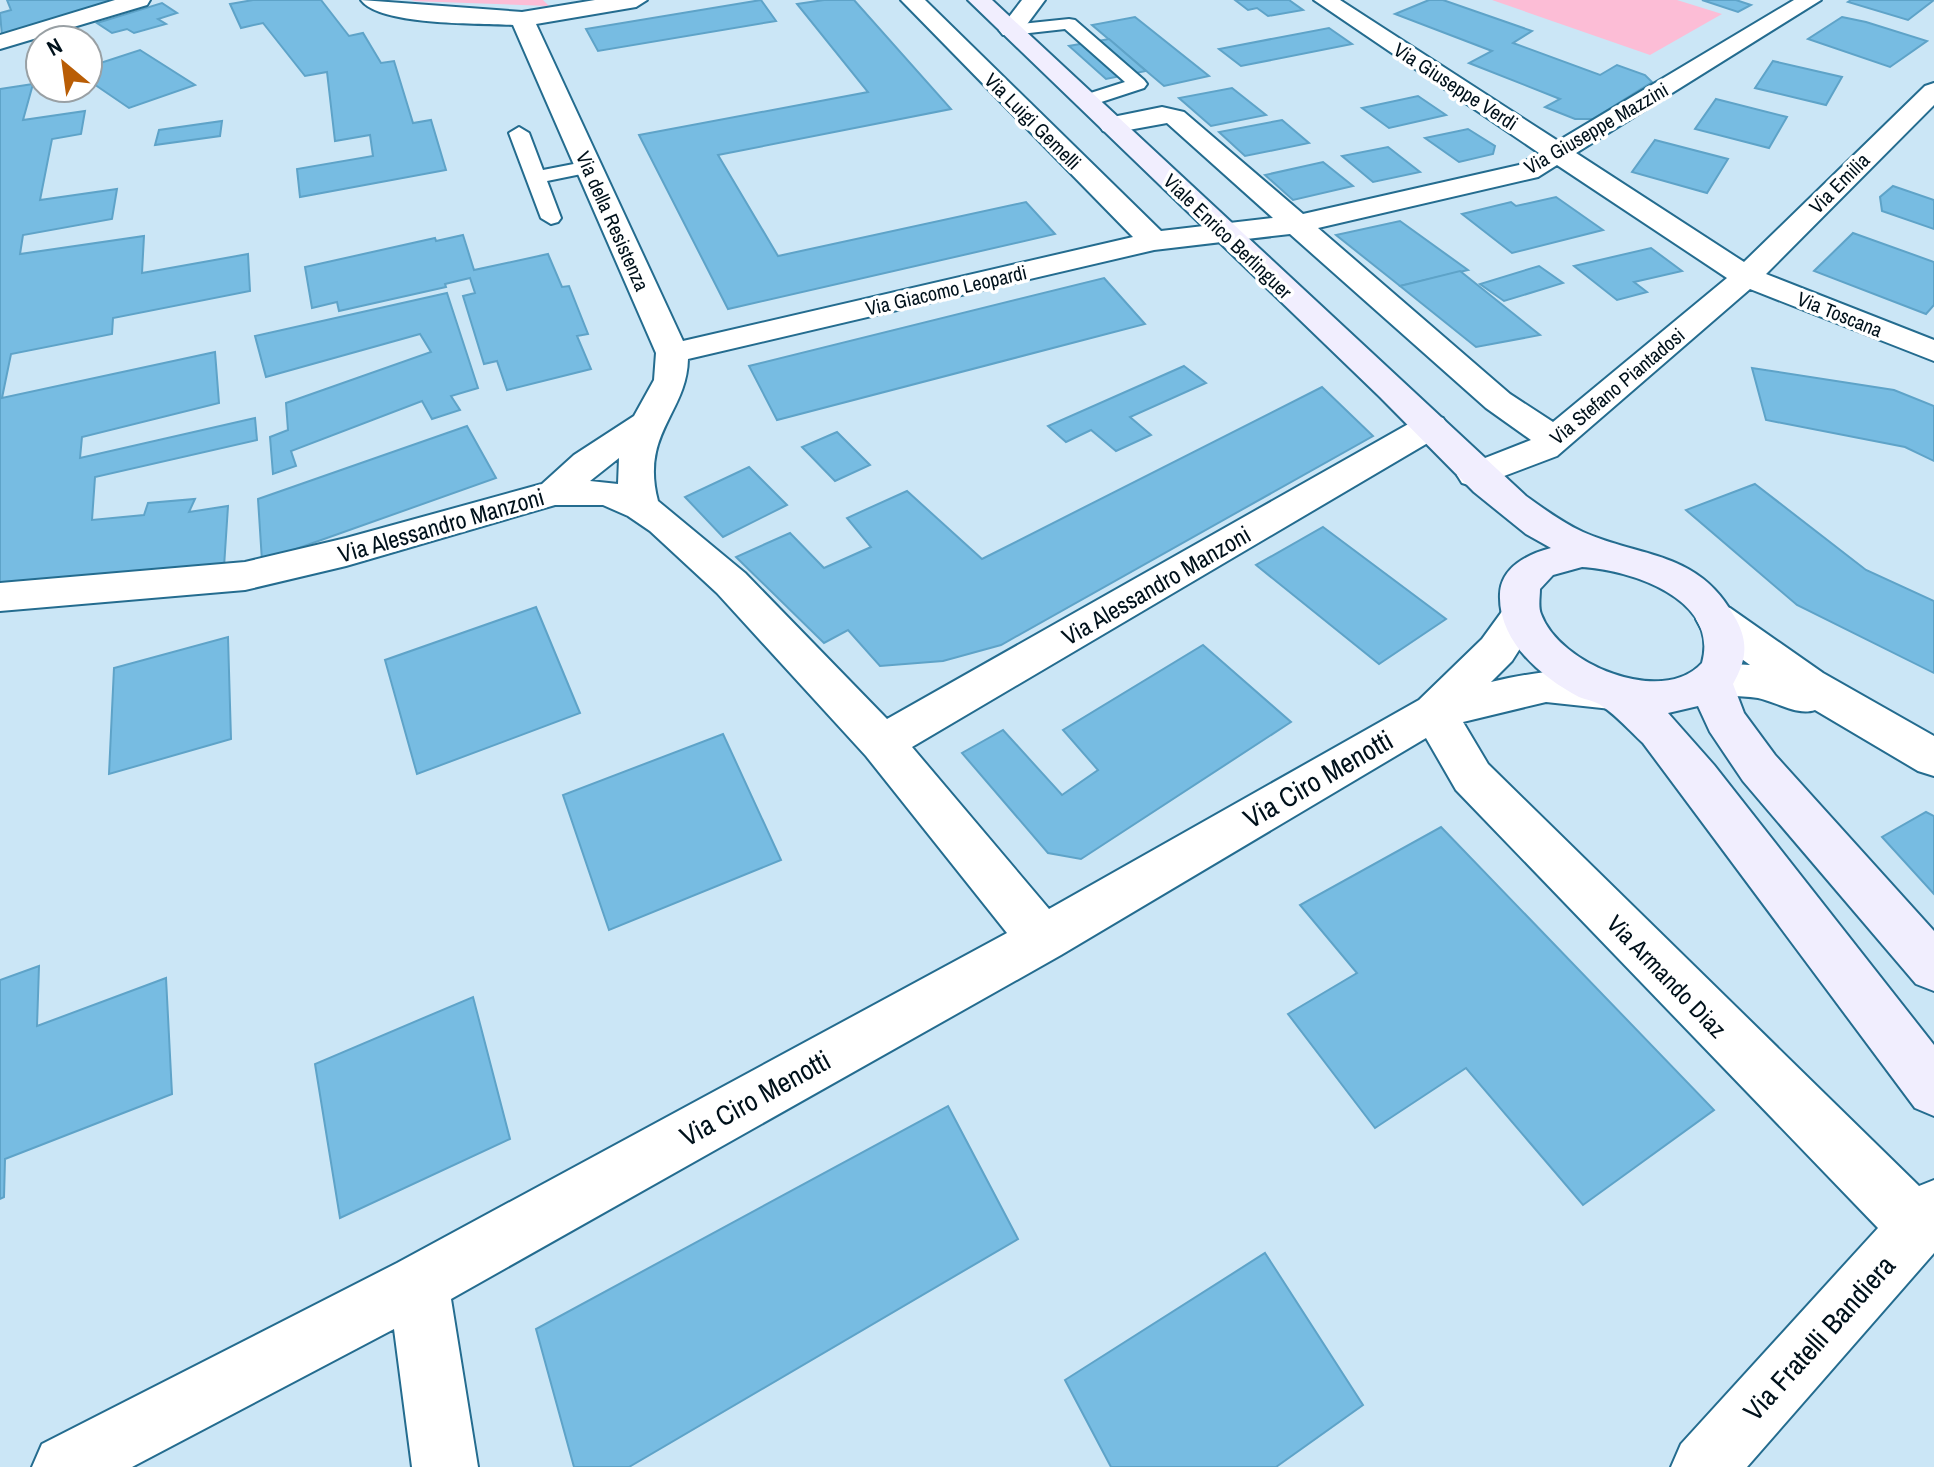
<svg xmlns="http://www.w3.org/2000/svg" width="1934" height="1467" font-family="'Archivo Narrow',sans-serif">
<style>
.green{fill:#fcbdd6}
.building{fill:#77bce2;stroke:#5ea3c8;stroke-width:2}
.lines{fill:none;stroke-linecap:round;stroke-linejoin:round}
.lane-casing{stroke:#246c8f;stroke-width:4}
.street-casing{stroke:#246c8f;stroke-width:4}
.secondary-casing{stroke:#246c8f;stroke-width:4}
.lane{fill:#fff;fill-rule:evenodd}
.street{fill:#fff;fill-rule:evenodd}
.secondary{fill:#f1eefe;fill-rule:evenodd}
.labels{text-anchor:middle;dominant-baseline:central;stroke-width:7;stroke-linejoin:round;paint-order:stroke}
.far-street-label{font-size:20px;fill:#00111b;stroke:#fff}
.street-label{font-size:24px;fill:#00111b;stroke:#fff}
.near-street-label{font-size:28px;fill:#00111b;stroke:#fff}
</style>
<rect width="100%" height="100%" fill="#cbe6f6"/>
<g class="green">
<polygon points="543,0 549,6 411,1 415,0"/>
<polygon points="1492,0 1677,0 1722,14 1650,55"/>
</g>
<g class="building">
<polygon points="7,0 121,0 2,36 0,13 11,10"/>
<polygon points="253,0 321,0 349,36 363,33 381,63 394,61 413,123 431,120 446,170 300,197 297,169 373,156 370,135 335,141 327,72 305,76 263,23 241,28 230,4"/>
<polygon points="761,0 776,21 598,51 586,29"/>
<polygon points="824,0 854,0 951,109 718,155 778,256 1026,202 1055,234 728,309 639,135 868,92 797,4"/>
<polygon points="1235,0 1289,0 1303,10 1268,16 1257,8 1248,10"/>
<polygon points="1429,0 1443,0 1532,31 1513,43 1600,75 1617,65 1645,75 1652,82 1593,119 1575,119 1545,107 1560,99 1469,63 1492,51 1395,14"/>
<polygon points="1702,0 1736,0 1751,5 1738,12"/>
<polygon points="1851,0 1934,0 1908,20 1848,2"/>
<polygon points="162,3 177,13 158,19 166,24 134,33 127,29 112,33 97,23"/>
<polygon points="1135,17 1209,76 1164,86 1092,25"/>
<polygon points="1842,17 1866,22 1927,41 1890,67 1808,39"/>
<polygon points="1329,28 1352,44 1241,66 1219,49"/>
<polygon points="1109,39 1146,71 1106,79 1069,46"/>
<polygon points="140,50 195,85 129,108 88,80 88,67"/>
<polygon points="1773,61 1842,77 1826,105 1755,88"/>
<polygon points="33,84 23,120 85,111 81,134 52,139 40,200 117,189 112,219 23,235 20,254 144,236 142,273 248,254 250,291 113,318 112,334 11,354 2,398 215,352 219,403 82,437 80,458 255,418 257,440 95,477 92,520 144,515 148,503 195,499 189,512 228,506 224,567 0,583 0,89"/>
<polygon points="1232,88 1266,115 1211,126 1179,98"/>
<polygon points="1418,96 1446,115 1389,128 1362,108"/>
<polygon points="1716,99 1787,117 1769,148 1695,129"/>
<polygon points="1282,120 1309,143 1245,156 1219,132"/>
<polygon points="222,121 220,136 155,145 159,130"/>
<polygon points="1468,129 1495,146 1493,154 1459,162 1425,138"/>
<polygon points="1655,140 1728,159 1707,193 1632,172"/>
<polygon points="1388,147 1420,172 1373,182 1342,156"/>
<polygon points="1323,162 1353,186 1293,200 1265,175"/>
<polygon points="1893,186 1934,200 1934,229 1882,211 1880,197"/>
<polygon points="1556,197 1603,230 1512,253 1462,214 1511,202 1516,206"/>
<polygon points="1400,221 1468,270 1400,286 1336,235"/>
<polygon points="1853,233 1934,262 1934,305 1926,314 1814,271"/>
<polygon points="463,235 474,270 548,254 562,287 569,286 588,334 577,336 591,369 507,390 497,361 484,364 463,296 475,293 470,278 445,284 446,287 339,311 337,302 312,308 305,267 435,238 436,241"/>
<polygon points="1651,248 1682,271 1634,282 1647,292 1617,300 1574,266"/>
<polygon points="1539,266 1563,283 1504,301 1480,284"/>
<polygon points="1460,271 1540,335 1476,347 1400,286"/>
<polygon points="1104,278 1145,324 777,420 749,366"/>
<polygon points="447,293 478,388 451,396 460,410 432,419 422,401 291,451 296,466 273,474 270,437 288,430 286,403 431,352 420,334 266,377 255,336"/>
<polygon points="1184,366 1206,383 1130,417 1151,435 1116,451 1091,430 1066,442 1048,426"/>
<polygon points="1752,368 1894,390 1934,406 1934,461 1905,447 1766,420"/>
<polygon points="1322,387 1373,436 1001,645 943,661 880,666 848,630 824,643 736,557 790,533 824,568 871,547 847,518 907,491 982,559"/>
<polygon points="467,426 496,478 262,561 258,499"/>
<polygon points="837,432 870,465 835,481 802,447"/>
<polygon points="749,467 787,505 723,537 685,497"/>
<polygon points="1755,484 1866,570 1934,601 1934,673 1797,605 1686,510"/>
<polygon points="1323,527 1446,619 1379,664 1256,565"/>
<polygon points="536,607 580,713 417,774 385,660"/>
<polygon points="228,637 231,739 109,774 114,668"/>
<polygon points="1203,645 1291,722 1081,859 1048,853 962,753 1003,730 1062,795 1098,770 1063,730"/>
<polygon points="723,734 781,860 609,930 563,795"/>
<polygon points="1926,812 1934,816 1934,894 1882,837"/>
<polygon points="1441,827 1714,1110 1583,1205 1466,1068 1375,1128 1288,1014 1357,973 1300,905"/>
<polygon points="39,966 37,1026 166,978 172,1094 5,1159 4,1197 0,1199 0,980"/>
<polygon points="473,997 510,1139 340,1218 315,1064"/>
<polygon points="948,1106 1018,1239 629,1467 574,1467 536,1329"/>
<polygon points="1265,1253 1363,1405 1276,1467 1111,1467 1065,1380"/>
</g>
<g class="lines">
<g class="lane-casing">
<g id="lane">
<polygon points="1069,19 1075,20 1144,80 1147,84 1144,88 1092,105 1078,105 1076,101 1078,97 1125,82 1065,29 1011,35 1003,30 1011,25"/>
<polygon points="519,127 529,133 543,170 589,161 599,167 596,171 547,181 561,218 558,222 551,224 541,218 509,133"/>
</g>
</g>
<g class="street-casing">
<g id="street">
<polygon points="115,0 150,0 147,5 0,49 0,35"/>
<path d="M361,0l161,12 73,-12h52l-11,7 -100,17 147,317 450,-104 -232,-237h24l236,231 112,-13 -106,-95 -55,10 -9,-2 -4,-6 4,-6 59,-12 22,5 119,102 216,-49 20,-12 -225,-153h26l218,141 236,-141h27l-245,153 168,109 181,-176 9,-3v22l-168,169 168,66v21l-184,-72 -193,167 -82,31 -13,-4 -5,-8 5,-8 69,-27 -45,-32 -196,-174 -136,16 -466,109c-1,54 -48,74 -30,142l87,72 142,146 532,-301 12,-3 12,3 5,8 -5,8 -531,313 137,162 370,-209 63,-61 24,-33 14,-4 14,4 6,11 -28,44 -21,21c47,-11 87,-17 135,-2l6,12 -6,12 -15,5 -65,-7 -83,20 25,42 431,422 15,-6v73l-187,214h-76l10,-23 197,-216 -422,-438 -30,-52 -365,217 -610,344 27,168h-66l-18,-138 -262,138h-100l10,-23 355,-181 610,-330 -141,-177 -149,-163 -67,-62 -22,-15 -25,-11h-48l-209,61 -101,24 -245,21v-28l245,-21 101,-24 196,-54 32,-29 60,-39 20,-36 2,-27 -143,-328c-33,-2 -133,1 -152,-25zM1557,165l170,113 -174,144 -43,-28 -192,-166 220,-51zM619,458l-1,26 -28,-3z"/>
<polygon points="1022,0 1045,0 1019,35 1003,35 999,30"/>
<path d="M1716,604l14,4 93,65 111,63v40l-16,-5 -103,-61c-18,6 -38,-8 -57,-12 -20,-3 -39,-1 -59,-7l-6,-12 6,-12 15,-4 36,2 -48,-35 -6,-11 6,-11z"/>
</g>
</g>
<g class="secondary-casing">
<path id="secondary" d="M968,0h24l534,496c18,13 37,27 57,36 59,26 115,19 151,84 15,25 13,43 -1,68l11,29 31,42 159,176v60l-18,-7 -173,-203 -33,-49 -12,-26 -30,7 46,52 220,280v71l-19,-8 -272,-365c-13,-12 -26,-27 -41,-37 -6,-5 -16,-6 -23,-9 -38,-20 -81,-56 -79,-103 1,-27 28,-40 51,-46l-25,-14 -52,-42 -94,-95zM1582,567c48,3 138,31 120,96 -40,44 -143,1 -161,-49 -3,-7 -1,-17 -1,-25l13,-14z"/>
</g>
<use href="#lane" class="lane"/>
<use href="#street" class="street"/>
<use href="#secondary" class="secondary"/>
</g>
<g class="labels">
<g class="far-street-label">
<text transform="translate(1456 86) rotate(33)">Via Giuseppe Verdi</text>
<text transform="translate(1033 121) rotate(45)">Via Luigi Gemelli</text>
<text transform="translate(1596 128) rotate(-30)">Via Giuseppe Mazzini</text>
<text transform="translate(1839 183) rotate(-45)">Via Emilia</text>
<text transform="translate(613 221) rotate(66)">Via della Resistenza</text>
<text transform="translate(1228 236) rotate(44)">Viale Enrico Berlinguer</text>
<text transform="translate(946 290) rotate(-13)">Via Giacomo Leopardi</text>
<text transform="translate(1840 314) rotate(22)">Via Toscana</text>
<text transform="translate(1617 386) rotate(-40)">Via Stefano Piantadosi</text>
</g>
<g class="street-label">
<text transform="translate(441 525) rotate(-16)">Via Alessandro Manzoni</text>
<text transform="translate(1156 585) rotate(-30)">Via Alessandro Manzoni</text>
<text transform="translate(1667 976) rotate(46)">Via Armando Diaz</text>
</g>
<g class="near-street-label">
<text transform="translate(1318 779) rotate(-30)">Via Ciro Menotti</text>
<text transform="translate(755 1098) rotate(-29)">Via Ciro Menotti</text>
<text transform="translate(1819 1338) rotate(-48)">Via Fratelli Bandiera</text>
</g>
</g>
<g transform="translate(64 64) rotate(331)"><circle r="38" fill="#ffffff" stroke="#99a0a4" stroke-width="2"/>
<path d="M0-6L14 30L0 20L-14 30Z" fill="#b95d05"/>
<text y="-12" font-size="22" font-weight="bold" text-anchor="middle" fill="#00111b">N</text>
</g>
</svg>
